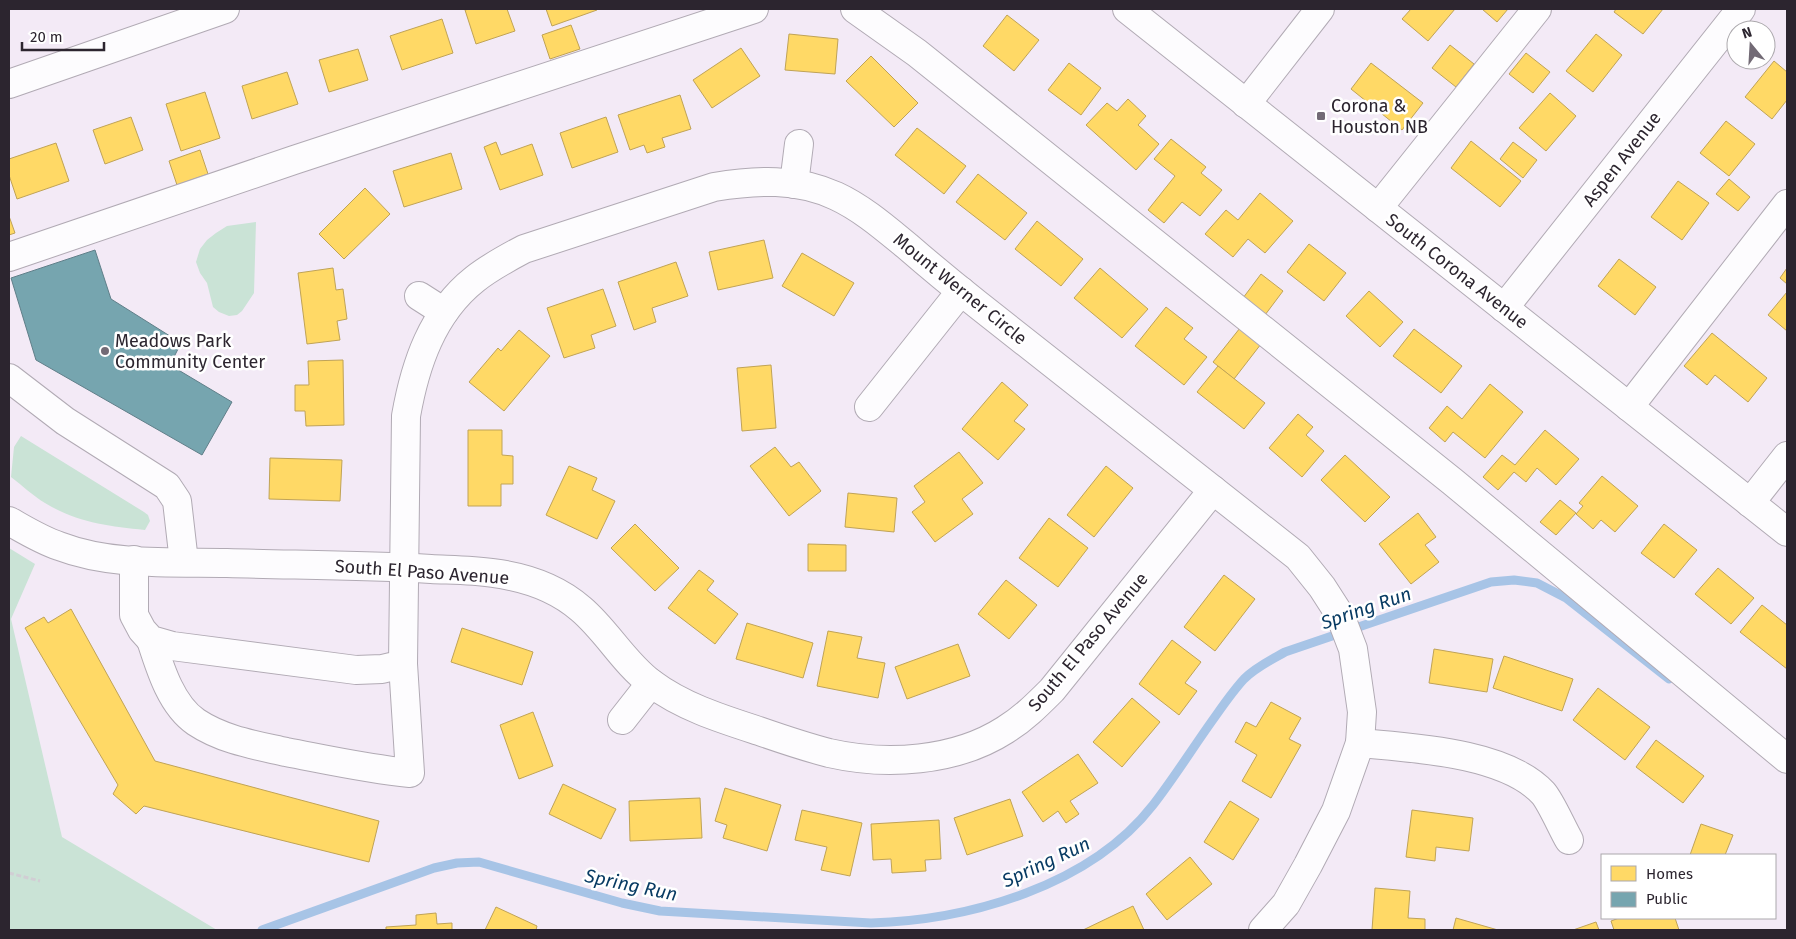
<svg xmlns="http://www.w3.org/2000/svg" width="1796" height="939" font-family="'Fira Sans',sans-serif">
<style>
.green{fill:#cae3d6}
.homes{fill:#ffd966;stroke:#c0a356}
.public{fill:#76a5af;stroke:#607f89}
.lines{fill:none;stroke-linecap:round;stroke-linejoin:round}
.stream{stroke:#a7c4e6;stroke-width:9}
.minor-casing{stroke:#b1aab4;stroke-width:30}
.path{stroke:#d1ced4;stroke-width:3;stroke-dasharray:5 2.5;stroke-linecap:butt}
.minor{stroke:#fdfcfe;stroke-width:28}
.poi-dot{fill:#726a75;stroke:#fff;stroke-width:2}
.labels{text-anchor:middle;dominant-baseline:central;stroke-width:5;stroke-linejoin:round;paint-order:stroke}
.poi-label{font-size:18px;fill:#2c252f;stroke:#fff;text-anchor:start}
.street-label{font-size:18px;fill:#2c252f;stroke:#fff}
.water-label{font-size:19px;font-style:italic;fill:#083b63;stroke:#fff}
</style>
<rect width="100%" height="100%" fill="#f3eaf6"/>
<g class="green">
<polygon points="256,222 254,293 242,311 237,315 229,316 219,312 213,307 207,283 200,273 196,262 200,249 207,240 216,233 227,226"/>
<path d="M21,436l123,76 4,3 2,6 -5,9c-37,-4 -67,-7 -100,-27 -12,-7 -23,-18 -34,-26l3,-30z"/>
<polygon points="9,548 35,564 11,619 62,837 217,930 9,930"/>
</g>
<g class="homes">
<polygon points="469,9 507,9 515,31 476,44 465,10"/>
<polygon points="546,9 597,9 597,10 552,26"/>
<polygon points="1411,9 1455,9 1428,41 1402,19"/>
<polygon points="1482,9 1508,9 1497,22"/>
<polygon points="1616,9 1663,9 1643,34 1614,12"/>
<polygon points="1007,15 1039,40 1014,71 983,46"/>
<polygon points="442,19 453,53 402,70 390,36"/>
<polygon points="571,25 580,49 550,59 542,35"/>
<polygon points="789,34 838,39 835,74 785,70"/>
<polygon points="1596,34 1622,55 1593,92 1566,71"/>
<polygon points="1450,45 1474,64 1456,87 1432,68"/>
<polygon points="741,48 760,76 712,108 693,80"/>
<polygon points="358,49 368,80 329,92 319,60"/>
<polygon points="1526,53 1550,72 1533,93 1509,74"/>
<polygon points="871,56 918,103 894,127 846,81"/>
<polygon points="1774,61 1787,72 1787,100 1772,119 1745,97"/>
<polygon points="1069,63 1101,88 1081,115 1048,90"/>
<polygon points="1371,63 1423,103 1402,130 1351,89"/>
<polygon points="287,72 298,104 252,119 242,86"/>
<polygon points="205,92 220,138 181,151 166,104"/>
<polygon points="1550,93 1576,116 1546,151 1519,128"/>
<polygon points="680,95 691,129 662,138 665,147 647,153 644,145 630,150 618,115"/>
<polygon points="1128,99 1146,116 1138,125 1159,144 1136,170 1086,125 1107,103 1117,111"/>
<polygon points="131,117 143,150 105,164 93,130"/>
<polygon points="606,117 618,152 572,168 560,133"/>
<polygon points="1726,121 1755,144 1729,176 1700,153"/>
<polygon points="917,128 966,166 944,194 895,155"/>
<polygon points="1171,139 1206,167 1201,173 1222,190 1200,216 1182,202 1164,223 1148,210 1175,176 1154,159"/>
<polygon points="1471,141 1521,181 1500,207 1451,168"/>
<polygon points="496,142 501,155 532,144 543,175 500,190 484,147"/>
<polygon points="1513,142 1537,160 1523,178 1500,159"/>
<polygon points="56,143 69,181 17,199 9,175 9,159"/>
<polygon points="200,150 208,174 177,185 169,161"/>
<polygon points="451,153 462,189 404,207 393,171"/>
<polygon points="978,174 1027,213 1005,240 956,202"/>
<polygon points="1729,179 1750,197 1738,211 1716,194"/>
<polygon points="1678,181 1709,203 1682,240 1651,217"/>
<polygon points="365,188 390,214 344,259 319,234"/>
<polygon points="1260,193 1293,221 1265,253 1248,239 1233,257 1205,234 1226,210 1238,220"/>
<polygon points="9,216 15,233 9,235"/>
<polygon points="1037,221 1083,259 1061,286 1015,249"/>
<polygon points="764,240 773,278 718,290 709,252"/>
<polygon points="1309,244 1346,273 1324,301 1287,272"/>
<polygon points="802,253 854,283 834,316 782,286"/>
<polygon points="1619,259 1656,287 1635,315 1598,286"/>
<polygon points="676,262 688,296 652,308 656,322 634,330 618,282"/>
<polygon points="333,268 336,290 343,289 347,319 337,321 340,340 307,344 298,273"/>
<polygon points="1100,268 1148,309 1122,338 1074,298"/>
<polygon points="1787,268 1787,284 1780,278"/>
<polygon points="1261,274 1283,291 1265,315 1243,298"/>
<polygon points="603,289 616,326 591,335 595,348 564,358 547,308"/>
<polygon points="1369,291 1403,322 1380,347 1346,316"/>
<polygon points="1787,292 1787,331 1768,315"/>
<polygon points="1166,307 1193,328 1184,339 1207,357 1184,385 1135,346"/>
<polygon points="1240,328 1261,344 1234,379 1213,362"/>
<polygon points="1414,329 1462,366 1441,393 1393,356"/>
<polygon points="519,330 550,356 504,411 469,382 498,348 501,351"/>
<polygon points="1712,333 1767,378 1748,402 1715,375 1707,385 1684,366"/>
<polygon points="343,360 344,425 306,426 305,411 295,411 295,385 309,385 308,361"/>
<polygon points="771,365 776,428 742,431 737,368"/>
<polygon points="1218,366 1265,403 1244,429 1197,392"/>
<polygon points="1002,382 1028,405 1014,421 1025,429 998,460 962,429"/>
<polygon points="1490,384 1523,412 1485,458 1453,432 1445,442 1429,428 1447,406 1462,419"/>
<polygon points="1298,414 1313,427 1306,435 1324,451 1302,477 1269,448"/>
<polygon points="468,430 502,430 502,455 513,456 513,484 501,484 501,506 468,506"/>
<polygon points="1545,430 1579,459 1556,485 1537,468 1526,482 1514,472 1498,490 1483,477 1502,455 1515,465"/>
<polygon points="775,447 791,467 799,462 821,491 789,516 750,466"/>
<polygon points="959,452 983,483 962,499 973,514 935,542 912,512 925,502 914,486"/>
<polygon points="1345,455 1390,497 1365,522 1321,480"/>
<polygon points="270,458 342,460 340,501 269,499"/>
<polygon points="569,466 597,478 592,490 615,501 597,539 546,515"/>
<polygon points="1106,466 1133,488 1094,537 1067,515"/>
<polygon points="1602,476 1638,506 1615,532 1601,520 1593,529 1576,514 1583,506 1579,503"/>
<polygon points="848,493 897,498 894,532 845,527"/>
<polygon points="1560,500 1576,513 1556,535 1540,522"/>
<polygon points="1418,513 1436,537 1425,545 1439,562 1411,584 1379,544"/>
<polygon points="1049,518 1088,548 1058,587 1019,558"/>
<polygon points="635,524 679,568 655,591 611,548"/>
<polygon points="1664,524 1697,550 1674,578 1641,553"/>
<polygon points="808,544 846,545 846,571 808,571"/>
<polygon points="1718,568 1754,598 1731,624 1695,594"/>
<polygon points="699,570 714,581 707,590 738,614 715,644 668,608"/>
<polygon points="1224,575 1255,599 1215,651 1184,627"/>
<polygon points="1006,580 1037,605 1009,639 978,614"/>
<polygon points="1762,605 1787,625 1787,669 1740,632"/>
<polygon points="71,609 155,761 379,821 369,862 144,806 136,814 113,794 118,785 25,628 44,617 48,623"/>
<polygon points="747,623 813,643 803,678 736,659"/>
<polygon points="462,628 533,652 522,685 451,662"/>
<polygon points="828,631 862,637 857,658 885,663 878,698 817,686"/>
<polygon points="1172,640 1201,662 1185,683 1197,691 1179,715 1139,684"/>
<polygon points="958,644 970,676 907,699 895,667"/>
<polygon points="1434,649 1493,659 1487,692 1429,683"/>
<polygon points="1504,656 1573,679 1562,711 1493,688"/>
<polygon points="1598,688 1650,727 1625,760 1573,720"/>
<polygon points="1132,698 1160,722 1122,767 1093,742"/>
<polygon points="1271,702 1301,718 1289,739 1301,745 1271,798 1242,781 1257,755 1235,742 1246,722 1256,727"/>
<polygon points="533,712 553,766 519,779 500,725"/>
<polygon points="1656,740 1704,776 1683,803 1636,767"/>
<polygon points="1078,754 1098,783 1070,801 1079,814 1066,823 1058,811 1043,822 1022,792"/>
<polygon points="563,784 616,809 601,839 549,814"/>
<polygon points="725,788 781,805 767,851 723,838 727,825 715,821"/>
<polygon points="700,798 702,838 630,841 629,801"/>
<polygon points="1010,799 1023,836 967,855 954,818"/>
<polygon points="1230,801 1259,819 1233,860 1204,842"/>
<polygon points="802,810 862,823 850,876 821,870 827,847 795,840"/>
<polygon points="1412,810 1473,818 1469,851 1436,847 1435,861 1406,857"/>
<polygon points="939,820 941,859 925,860 926,871 892,873 891,859 873,860 871,824"/>
<polygon points="1701,824 1733,835 1725,855 1690,855"/>
<polygon points="1190,857 1212,884 1167,920 1146,894"/>
<polygon points="1375,888 1410,891 1408,918 1425,919 1425,930 1372,930"/>
<polygon points="1133,906 1144,930 1083,930"/>
<polygon points="496,907 537,926 536,930 485,930"/>
<polygon points="436,913 437,924 452,923 452,930 386,930 386,927 416,925 416,915"/>
<polygon points="1456,918 1498,930 1453,930"/>
<polygon points="1619,918 1675,918 1679,930 1614,930 1611,921"/>
<polygon points="1596,922 1599,930 1573,930"/>
</g>
<polygon class="public" points="95,250 111,299 181,343 170,365 232,402 202,455 36,360 11,278"/>
<g class="lines">
<path class="stream" d="M262,930l172,-62 23,-5 22,-1 143,41 38,8 211,12c99,-3 219,-37 282,-118 21,-27 39,-56 59,-84 10,-14 20,-29 32,-42 12,-12 27,-19 41,-27l206,-70 23,-2 23,3 29,15 103,81"/>
<g class="minor-casing">
<g id="minor">
<polyline points="855,9 917,53 1453,482 1787,759"/>
<polyline points="1127,9 1787,532"/>
<polyline points="9,84 225,9"/>
<polyline points="1246,104 1320,9"/>
<polyline points="794,184 799,144"/>
<polyline points="1378,208 1537,9"/>
<polyline points="9,257 294,160 754,9"/>
<polyline points="419,296 444,312"/>
<polyline points="1504,308 1741,9"/>
<polyline points="9,378 65,421 167,486 177,501 184,562"/>
<polyline points="869,407 961,291"/>
<polyline points="1629,407 1787,204"/>
<polyline points="1750,503 1787,456"/>
<path d="M9,521c16,9 32,19 50,25 52,20 114,16 168,17 68,2 136,2 204,6 21,1 42,1 62,4 31,4 64,15 88,36 26,22 43,54 70,74 32,24 71,36 108,48 23,8 47,16 70,22 57,13 126,9 176,-23 18,-11 32,-25 47,-40l161,-200"/>
<path d="M134,560v55l8,15 9,10 21,6 184,24 26,-1 21,-5 3,-248c9,-51 26,-103 69,-137 15,-12 32,-21 49,-30l190,-62c42,-7 83,-9 122,9 26,12 49,32 71,50 23,20 46,39 70,58 107,84 214,169 321,253l24,30 18,28 13,34 9,63 -2,31 -24,68 -28,54 -22,39 -23,26"/>
<path d="M151,640c9,28 20,65 45,82 27,18 59,23 90,30 42,8 82,17 124,21l-7,-109"/>
<polyline points="622,720 651,683"/>
<path d="M1360,743c52,5 145,9 183,50 8,9 19,35 26,47"/>
</g>
</g>
<polyline class="path" points="9,873 40,881"/>
<use href="#minor" class="minor"/>
</g>
<g class="poi-dot">
<rect x="1316" y="111" width="10" height="10" rx="2.5"/>
<circle cx="105" cy="351" r="5"/>
</g>
<g class="labels">
<g class="poi-label">
<text x="1331" y="106">Corona &amp;<tspan x="1331" dy="21">Houston NB</tspan></text>
<text x="115" y="341">Meadows Park<tspan x="115" dy="21">Community Center</tspan></text>
</g>
<g class="street-label">
<text transform="translate(1622 159) rotate(-52)">Aspen Avenue</text>
<text transform="translate(1457 271) rotate(38)">South Corona Avenue</text>
<text transform="translate(960 289) rotate(39)">Mount Werner Circle</text>
<text transform="translate(422 572) rotate(4)">South El Paso Avenue</text>
<text transform="translate(1088 642) rotate(-50)">South El Paso Avenue</text>
</g>
<g class="water-label">
<text transform="translate(1366 608) rotate(-19)">Spring Run</text>
<text transform="translate(1046 862) rotate(-25)">Spring Run</text>
<text transform="translate(631 885) rotate(12)">Spring Run</text>
</g>
</g>
<rect width="1796" height="939" fill="none" stroke="#2c252f" stroke-width="20"/>
<rect x="1601" y="854" width="175" height="65" fill="#ffffff" stroke="#aba8ac"/>
<rect x="1611" y="866" width="25" height="15" fill="#ffd966" stroke="#aba8ac"/>
<text x="1646" y="879" font-size="15" fill="#2c252f">Homes</text>
<rect x="1611" y="892" width="25" height="15" fill="#76a5af" stroke="#aba8ac"/>
<text x="1646" y="904" font-size="15" fill="#2c252f">Public</text>
<g transform="translate(1751 45) rotate(342)"><circle r="24" fill="#ffffff" stroke="#aba8ac"/>
<path d="M0-4L9 19L0 12L-9 19Z" fill="#726a75"/>
<text y="-8" font-size="14" font-weight="bold" text-anchor="middle" fill="#2c252f">N</text>
</g>
<path d="M22 42v8h82v-8" fill="none" stroke="#2c252f" stroke-width="2.5"/>
<text x="30" y="42" font-size="15" fill="#2c252f" stroke="#ffffff" stroke-width="4" paint-order="stroke">20 m</text>
</svg>
